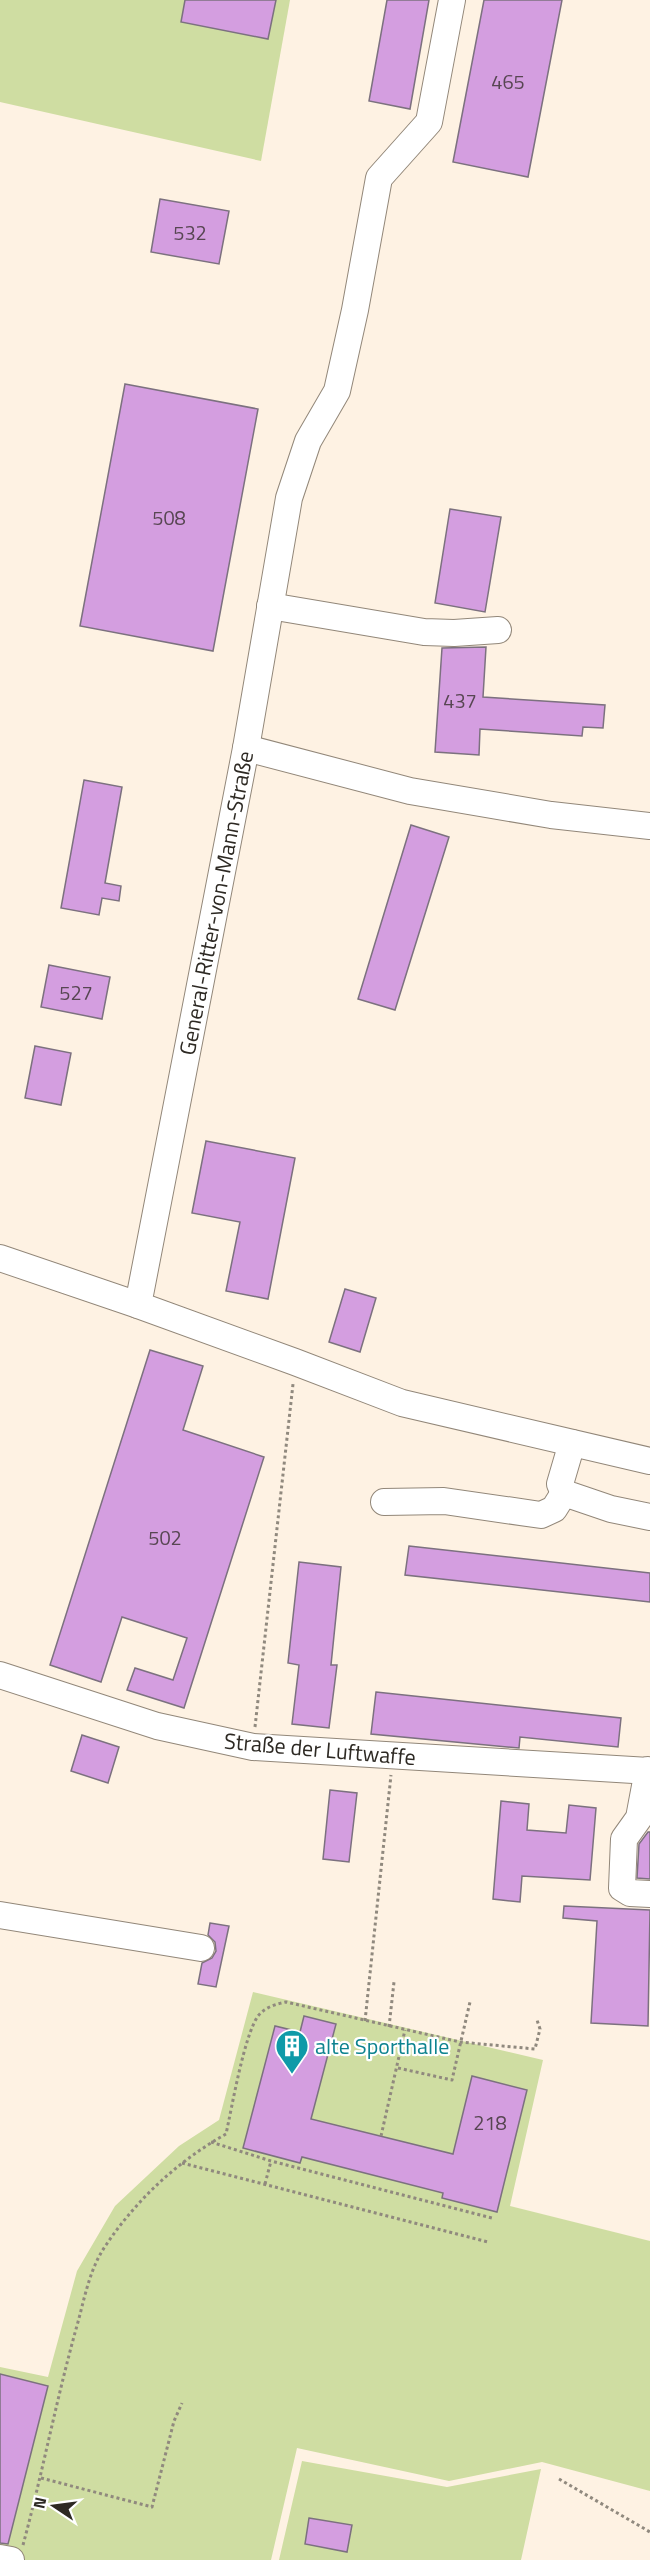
<svg xmlns="http://www.w3.org/2000/svg" width="650" height="2560" font-family="'Titillium Web',sans-serif">
<style>
.green{fill:#cfdda2}
.building{fill:#d49ee0;stroke:#7c717f;stroke-width:1.5}
.lines{fill:none;stroke-linecap:round;stroke-linejoin:round}
.minor-casing{stroke:#928779;stroke-width:28}
.path{stroke:#90897e;stroke-width:3;stroke-dasharray:3 3;stroke-linecap:butt}
.minor{stroke:#fff;stroke-width:26}
.labels{text-anchor:middle;dominant-baseline:central;stroke-width:4.5;stroke-linejoin:round;paint-order:stroke}
.number-label{font-size:20px;fill:#574652}
.street-label{font-size:22px;fill:#2d2923;stroke:#fff}
.culture-label{font-size:22px;fill:#0d838f;stroke:#fff;text-anchor:start}
</style>
<rect width="100%" height="100%" fill="#fef2e3"/>
<g class="green">
<polygon points="0,0 290,0 261,161 0,102"/>
<polygon points="253,1992 543,2060 510,2206 650,2241 650,2491 542,2462 449,2481 297,2448 271,2560 0,2560 0,2367 48,2377 77,2271 115,2206 179,2146 219,2120"/>
<polygon points="302,2461 447,2487 541,2469 521,2560 279,2560"/>
</g>
<g class="building">
<polygon points="185,0 276,0 268,39 181,22"/>
<polygon points="387,0 429,0 410,109 369,101"/>
<polygon points="484,0 562,0 528,177 453,162"/>
<polygon points="160,199 229,211 219,264 151,252"/>
<polygon points="125,384 258,409 213,651 80,626"/>
<polygon points="450,509 501,517 485,612 435,603"/>
<polygon points="486,647 483,697 605,705 603,728 583,727 582,736 480,729 479,755 435,752 442,648"/>
<polygon points="84,780 122,787 105,883 121,886 119,901 102,898 99,915 61,908"/>
<polygon points="411,825 449,837 395,1010 358,999"/>
<polygon points="49,965 110,977 102,1019 41,1007"/>
<polygon points="35,1046 71,1053 61,1105 25,1098"/>
<polygon points="206,1141 295,1158 268,1299 226,1291 240,1222 192,1213"/>
<polygon points="345,1289 376,1298 360,1352 329,1342"/>
<polygon points="150,1350 203,1366 183,1430 264,1457 184,1708 127,1690 135,1668 173,1680 187,1638 122,1617 101,1682 50,1665"/>
<polygon points="409,1546 650,1573 650,1602 405,1575"/>
<polygon points="299,1562 341,1567 331,1665 337,1665 329,1728 292,1724 299,1665 288,1663"/>
<polygon points="376,1692 621,1718 618,1747 520,1737 519,1748 371,1734"/>
<polygon points="82,1735 119,1747 108,1783 71,1771"/>
<polygon points="330,1790 357,1793 349,1862 323,1859"/>
<polygon points="501,1801 529,1804 527,1830 566,1833 569,1805 596,1808 590,1880 522,1876 520,1902 493,1899"/>
<polygon points="648,1832 650,1832 650,1879 637,1878 639,1844"/>
<polygon points="564,1906 650,1910 648,2026 591,2023 597,1921 563,1918"/>
<polygon points="210,1923 229,1926 216,1987 198,1984 202,1963 212,1958 216,1951 215,1942 208,1935"/>
<polygon points="304,2016 336,2024 311,2119 453,2154 472,2076 527,2090 497,2212 442,2198 443,2193 302,2157 300,2163 243,2148 275,2026 300,2032"/>
<polygon points="0,2374 48,2386 8,2544 0,2543"/>
<polygon points="309,2518 352,2525 347,2552 305,2544"/>
</g>
<g class="lines">
<g class="minor-casing">
<g id="minor">
<polyline points="452,0 429,122 379,178 355,310 337,391 308,441 289,498 246,748 138,1305 295,1362 402,1403 650,1461"/>
<polyline points="270,606 424,632 454,633 498,630"/>
<polyline points="246,748 410,791 551,815 650,826"/>
<polyline points="0,1258 138,1305"/>
<polyline points="572,1443 560,1484 564,1493 611,1509 650,1517"/>
<polyline points="384,1502 444,1501 541,1515 554,1509 564,1493"/>
<polyline points="0,1675 157,1726 253,1747 650,1771"/>
<polyline points="648,1770 639,1818 624,1839 622,1888 630,1893 650,1894"/>
<polyline points="0,1915 201,1948"/>
<polyline points="0,2558 11,2560"/>
</g>
</g>
<g class="path">
<polyline points="255,1727 293,1384"/>
<polyline points="365,2021 391,1775"/>
<polyline points="389,2027 394,1982"/>
<polyline points="398,2068 452,2080 470,2002"/>
<polyline points="381,2136 405,2030"/>
<polyline points="211,2142 271,2161 492,2218"/>
<polyline points="182,2163 488,2242"/>
<polyline points="265,2184 271,2161"/>
<polyline points="41,2478 152,2507 174,2421 182,2403"/>
<polyline points="559,2479 650,2532"/>
<path d="M23,2545c20,-74 34,-149 55,-223 7,-26 12,-54 28,-77 31,-46 72,-84 120,-111 6,-27 18,-98 32,-118 7,-9 18,-12 28,-14l174,40 75,7 5,-20 -3,-9"/>
</g>
<use href="#minor" class="minor"/>
</g>
<defs>
<g id="building-pin" transform="scale(1.725)"><path d="M0 17L-7.5 6A9.5 9.5 0 1 1 7.5 6Z" fill="#0f9aa8" stroke="#fff"/><path d="M-4-6H4V6H1V3H-1V6H-4ZM-2.5-4.3h1.7v1.8h-1.7ZM.8-4.3h1.7v1.8H.8ZM-2.5-1h1.7V.8h-1.7ZM.8-1h1.7V.8H.8Z" fill="#fff"/></g>
</defs>
<g fill-rule="evenodd">
<use href="#building-pin" x="292" y="2046"/>
</g>
<g class="labels">
<g class="number-label">
<text x="508" y="81">465</text>
<text x="190" y="232">532</text>
<text x="169" y="517">508</text>
<text x="460" y="700">437</text>
<text x="76" y="992">527</text>
<text x="165" y="1537">502</text>
<text x="490" y="2122">218</text>
</g>
<g class="street-label">
<text transform="translate(216 903) rotate(-79)">General-Ritter-von-Mann-Straße</text>
<text transform="translate(320 1749) rotate(5)">Straße der Luftwaffe</text>
</g>
<g class="culture-label">
<text x="315" y="2046">alte Sporthalle</text>
</g>
</g>
<g transform="translate(54 2506) rotate(283)" stroke="#ffffff" stroke-width="4.5" paint-order="stroke">
<path d="M0-4.5L10 22L0 15L-10 22Z" fill="#2d2923"/>
<text y="-9" font-size="16" font-weight="bold" text-anchor="middle" fill="#2d2923">N</text>
</g>
</svg>
